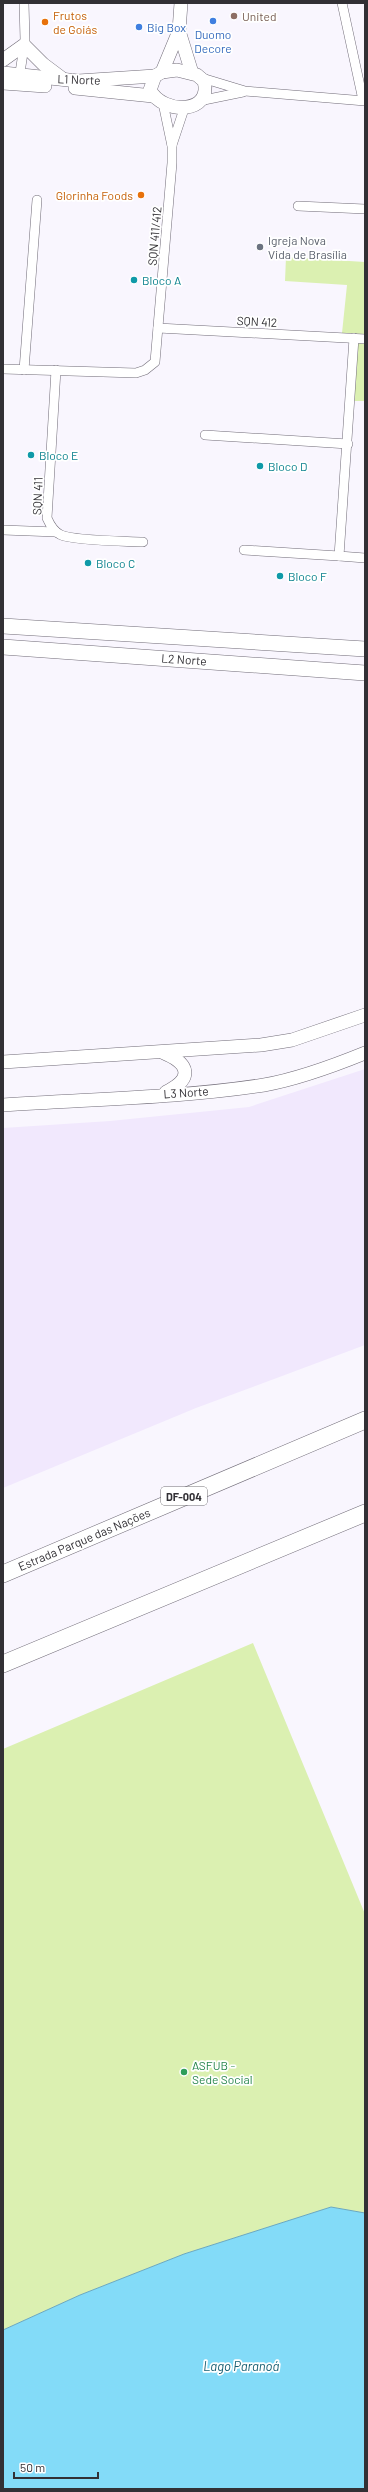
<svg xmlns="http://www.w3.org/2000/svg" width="368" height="2492" font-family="Barlow,sans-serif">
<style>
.built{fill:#f1e8fd}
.green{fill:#dbf0b1}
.water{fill:#83dbf8;stroke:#6ba8be}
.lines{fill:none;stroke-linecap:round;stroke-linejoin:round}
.street-casing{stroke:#716c78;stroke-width:10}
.secondary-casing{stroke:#716c78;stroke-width:14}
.primary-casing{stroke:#716c78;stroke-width:16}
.highway-casing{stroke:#716c78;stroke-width:18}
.street{stroke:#fff;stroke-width:9}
.secondary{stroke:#fff;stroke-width:13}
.primary{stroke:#fff;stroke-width:15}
.highway{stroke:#fff;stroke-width:17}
.education-dot{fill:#8d6e63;stroke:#fff;stroke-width:1.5}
.shop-dot{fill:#3f7fe0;stroke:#fff;stroke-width:1.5}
.food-dot{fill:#e8710a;stroke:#fff;stroke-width:1.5}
.worship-dot{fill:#6b7280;stroke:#fff;stroke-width:1.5}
.culture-dot{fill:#0f9aa8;stroke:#fff;stroke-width:1.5}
.leisure-dot{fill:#2e9e5b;stroke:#fff;stroke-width:1.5}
.labels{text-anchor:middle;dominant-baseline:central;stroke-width:3.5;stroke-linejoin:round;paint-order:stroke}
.shield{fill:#fff;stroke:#706e72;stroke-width:1}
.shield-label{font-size:11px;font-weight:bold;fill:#323035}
.food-label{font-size:12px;fill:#c56008;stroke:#fff;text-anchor:start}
.education-label{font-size:12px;fill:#785e54;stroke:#fff;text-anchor:start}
.shop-label{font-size:12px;fill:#366cbe;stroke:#fff;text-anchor:start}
.street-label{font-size:12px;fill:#323035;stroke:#fff}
.worship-label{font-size:12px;fill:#5b616d;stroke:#fff;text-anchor:start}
.culture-label{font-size:12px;fill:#0d838f;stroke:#fff;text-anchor:start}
.leisure-label{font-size:12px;fill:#27864d;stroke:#fff;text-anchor:start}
.water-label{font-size:13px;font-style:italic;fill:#165e72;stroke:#fff}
</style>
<rect width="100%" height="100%" fill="#f9f6fe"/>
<polygon class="built" points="365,1069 365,1345 196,1408 3,1488 3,1128 110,1121 249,1107"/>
<g class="green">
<polygon points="286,257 365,262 365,334 342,333 347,285 285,281"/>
<polygon points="358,342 365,343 365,401 354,401"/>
<polygon points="253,1643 365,1914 365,2213 331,2207 184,2254 80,2295 3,2330 3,1749"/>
</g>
<polygon class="water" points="331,2207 365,2213 365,2489 3,2489 3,2330 80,2295 184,2254"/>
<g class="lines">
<g class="street-casing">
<g id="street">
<polyline points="342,3 363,100"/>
<polyline points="202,78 245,91 365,101"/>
<polyline points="19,79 25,40 24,3"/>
<polyline points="199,101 243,92"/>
<polyline points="172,145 184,109"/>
<polyline points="298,206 365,209"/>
<polyline points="158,328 365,339"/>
<polyline points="354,338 339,556 365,558"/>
<polyline points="3,369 136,373 145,370 155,362 172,163 172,146 163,103"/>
<polyline points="24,370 37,200"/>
<path d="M56,370l-9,148c3,7 7,14 14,17 14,6 64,6 82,7"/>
<polyline points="205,435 348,444"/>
<polyline points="3,530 56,532"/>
<polyline points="244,550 339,556"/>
</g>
</g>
<g class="secondary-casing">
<g id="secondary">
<polyline points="179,31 192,73"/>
<polyline points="3,60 24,45 43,64 63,79"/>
<path d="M177,70l20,5 7,6c9,33 -41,34 -54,9l5,-14 7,-4z"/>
<polyline points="162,72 179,31 181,3"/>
<polyline points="3,73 78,81 155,76"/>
<polyline points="3,83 45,86"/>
<polyline points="75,88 153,96"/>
<path d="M164,1053c26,11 29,26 2,39"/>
<polyline points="3,1062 261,1045 292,1040 365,1015"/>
<path d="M3,1105c85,-6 177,-7 261,-20 34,-6 69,-19 101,-32"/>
</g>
</g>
<g class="primary-casing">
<g id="primary">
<polyline points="3,626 365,649"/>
<polyline points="3,647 365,673"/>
</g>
</g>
<g class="highway-casing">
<g id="highway">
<polyline points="3,1574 365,1420"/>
<polyline points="3,1664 365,1513"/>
</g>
</g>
<use href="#street" class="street"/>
<use href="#secondary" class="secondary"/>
<use href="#primary" class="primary"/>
<use href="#highway" class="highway"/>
</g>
<circle class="education-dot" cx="234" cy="16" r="4"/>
<g class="shop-dot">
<circle cx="213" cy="21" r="4"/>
<circle cx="139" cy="27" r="4"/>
</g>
<g class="food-dot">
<circle cx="45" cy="22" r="4"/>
<circle cx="141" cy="195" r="4"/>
</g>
<circle class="worship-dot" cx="260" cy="247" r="4"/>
<g class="culture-dot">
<circle cx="134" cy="280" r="4"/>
<circle cx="31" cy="455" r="4"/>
<circle cx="260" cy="466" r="4"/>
<circle cx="88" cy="563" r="4"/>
<circle cx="280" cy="576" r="4"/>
</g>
<circle class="leisure-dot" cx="184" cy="2072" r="4"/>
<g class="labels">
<rect class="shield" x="161" y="1487" width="46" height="18" rx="3"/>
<g class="shield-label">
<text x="184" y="1496">DF-004</text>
</g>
<g class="food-label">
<text x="53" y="15">Frutos<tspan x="53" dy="14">de Goiás</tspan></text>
<text x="133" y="195" text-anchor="end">Glorinha Foods</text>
</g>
<g class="education-label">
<text x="242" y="16">United</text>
</g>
<g class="shop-label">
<text x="147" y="27">Big Box</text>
<text x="213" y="34" text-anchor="middle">Duomo<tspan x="213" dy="14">Decore</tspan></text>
</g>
<g class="street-label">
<text transform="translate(79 79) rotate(2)">L1 Norte</text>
<text transform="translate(154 236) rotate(-85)">SQN 411/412</text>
<text transform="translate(257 321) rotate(3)">SQN 412</text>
<text transform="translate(37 496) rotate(-88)">SQN 411</text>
<text transform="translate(184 659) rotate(4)">L2 Norte</text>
<text transform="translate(186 1092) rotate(-4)">L3 Norte</text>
<text transform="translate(84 1539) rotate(-23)">Estrada Parque das Nações</text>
</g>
<g class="worship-label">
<text x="268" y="240">Igreja Nova<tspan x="268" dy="14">Vida de Brasília</tspan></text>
</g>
<g class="culture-label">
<text x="142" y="280">Bloco A</text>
<text x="39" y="455">Bloco E</text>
<text x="268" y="466">Bloco D</text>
<text x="96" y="563">Bloco C</text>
<text x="288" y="576">Bloco F</text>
</g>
<g class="leisure-label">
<text x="192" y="2065">ASFUB -<tspan x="192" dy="14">Sede Social</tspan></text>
</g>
<g class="water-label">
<text x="241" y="2366">Lago Paranoá</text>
</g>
</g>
<rect width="368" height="2492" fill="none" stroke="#323035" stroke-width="8"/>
<path d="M14 2472v6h84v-6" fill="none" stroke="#323035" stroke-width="2"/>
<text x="20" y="2472" font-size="12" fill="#323035" stroke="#ffffff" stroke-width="3" paint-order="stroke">50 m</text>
</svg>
